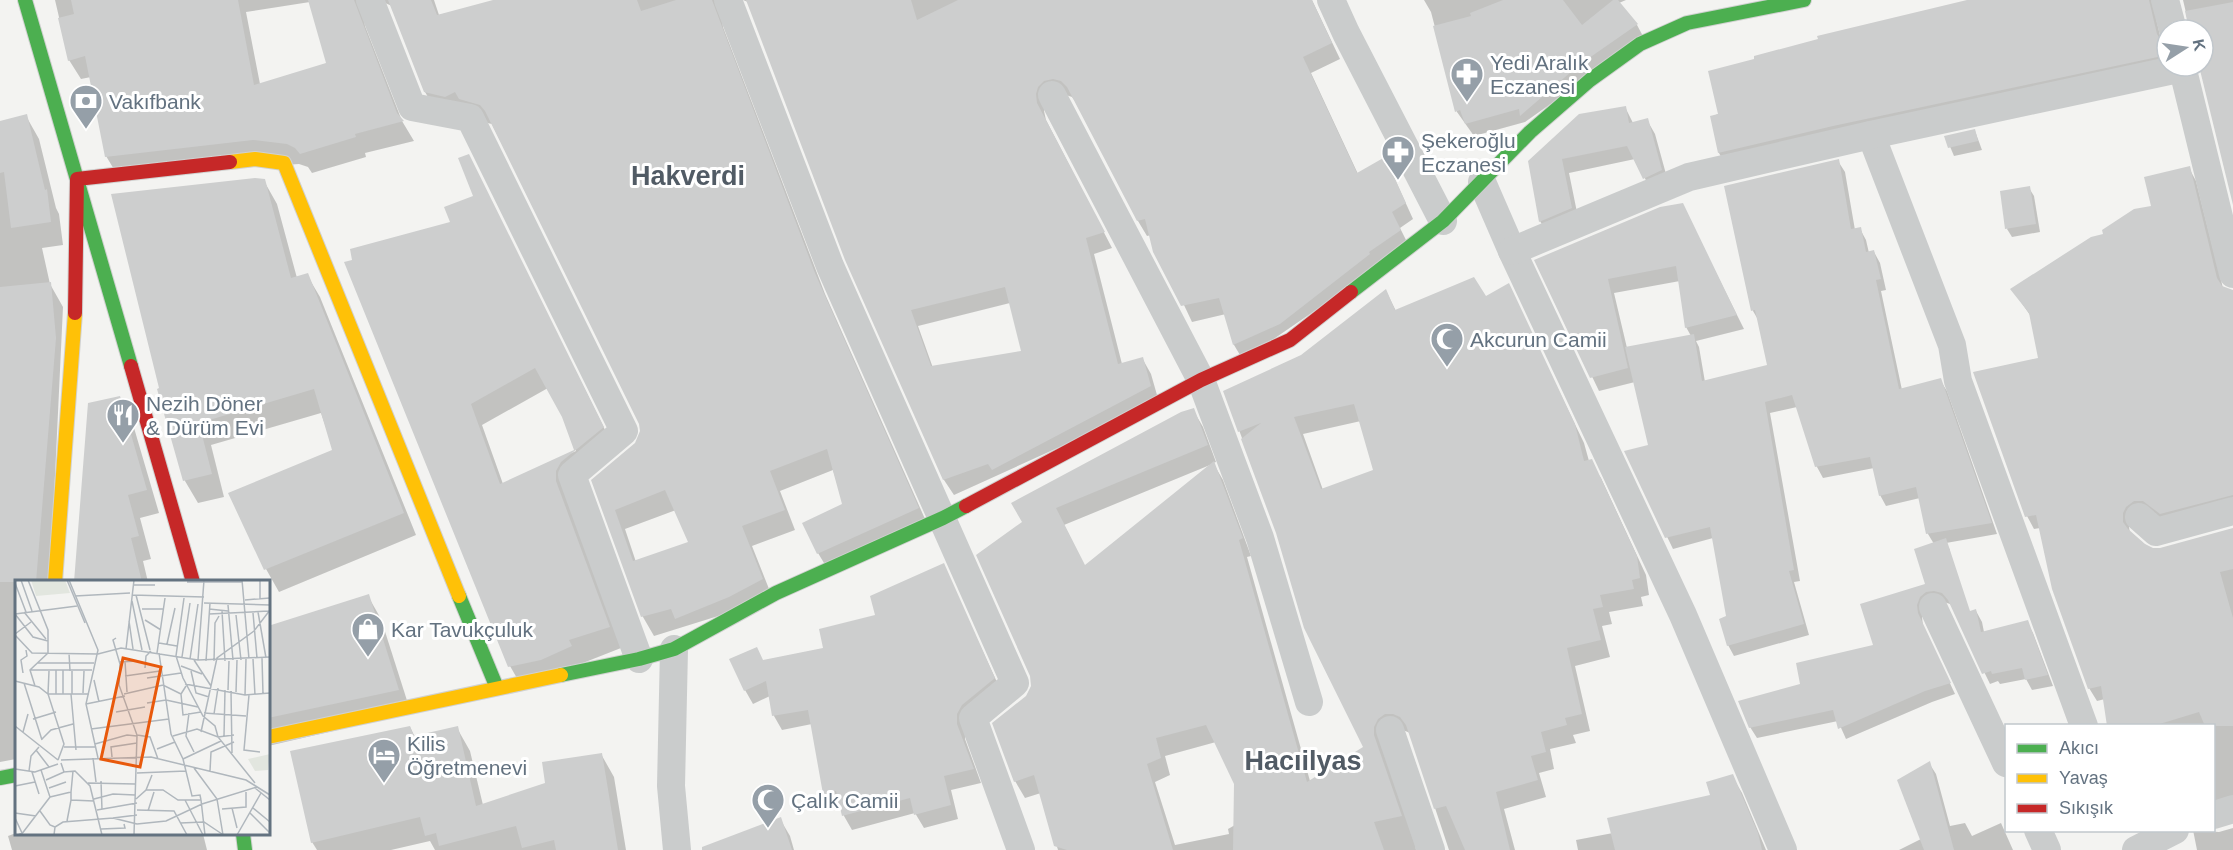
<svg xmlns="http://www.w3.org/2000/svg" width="2233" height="850" font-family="Helvetica,sans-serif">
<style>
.shadow{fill:#0003;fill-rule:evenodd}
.building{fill:#cdcece;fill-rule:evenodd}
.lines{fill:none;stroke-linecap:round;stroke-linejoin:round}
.fast-casing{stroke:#d0d1d0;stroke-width:16}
.slow-casing{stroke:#d0d1d0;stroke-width:16}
.jam-casing{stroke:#d0d1d0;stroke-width:16}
.street{stroke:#cacccc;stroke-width:28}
.fast{stroke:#4caf50;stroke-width:14}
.slow{stroke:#ffc107;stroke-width:14}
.jam{stroke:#c62828;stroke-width:14}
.labels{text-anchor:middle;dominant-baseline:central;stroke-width:6;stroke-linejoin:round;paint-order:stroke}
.poi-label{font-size:21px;fill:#637280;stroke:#fff;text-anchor:start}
.district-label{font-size:27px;font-weight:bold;fill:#515b65;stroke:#fff}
.inset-road{fill:none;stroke:#b0b7bd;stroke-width:1.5}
.view{fill:#e8590c;fill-opacity:0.15;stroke:#e8590c;stroke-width:3}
.inset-edge{fill:none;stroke:#637280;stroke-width:3}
</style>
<rect width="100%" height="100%" fill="#f3f3f1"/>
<g class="shadow">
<path d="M55,0h379l5,15 62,-15h227l-6,17 1,10 102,267 104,234 -99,45 -12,-20 26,-48 -11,-35 -53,21 15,39 -43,16 21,53 -119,37 -11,-19 -50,-136 43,-37 6,-13 -2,-8 -148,-299 -55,-12 -12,-20 -33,-86 -7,-3 -21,16 1,7 37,95 12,20 -49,12 1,4 -54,16 -4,-6 -9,-3 -181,12 -12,-20 -15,-79 -10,2 -12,-19zM310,2l18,62 -68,20 -14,-72zM676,510l14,33 -54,19 -11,-33z"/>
<path d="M743,0h569l28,59 -29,14 47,101 35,1 20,44 -13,9 9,18 -166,114 -9,-15 -8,-31 -34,8 -41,-87 -4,1 -9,-15 -63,-120 -3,-4 -9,-3 -17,9 -2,8 2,9 66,128 -18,6 28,110 20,-6 9,16 8,28 -205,93 -10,-15 -97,-221 -99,-257zM1010,303l13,49 -90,16 -15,-42z"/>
<polygon points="1424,0 1626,0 1619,3 1637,25 1644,38 1525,122 1474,136 1457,112 1431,12"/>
<polygon points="1984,0 2162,0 2156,18 2162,44 2167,47 2167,66 1726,166 1719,153 1711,117"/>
<polygon points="2183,0 2233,0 2233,198 2201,66 2203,66 2203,30 2190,30"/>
<polygon points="1625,107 1633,123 1647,120 1655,134 1669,185 1652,192 1635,159 1569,173 1579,222 1548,235 1540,221 1530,161"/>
<polygon points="26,116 39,139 56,208 59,214 63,245 42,248 50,284 63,307 50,582 16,582 16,759 0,762 0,122"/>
<polygon points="1975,131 1982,150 1954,156 1946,137"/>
<path d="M468,155l146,293 -40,34 47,166 -99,39 -12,-21 -164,-403 106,-40 23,-26zM548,388l15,29 13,34 -73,33 -21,-59z"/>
<path d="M1838,161l7,11 10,58 5,-1 6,11 3,13 5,-1 6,11 6,27 -5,1 21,99 38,-10 7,11 50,143 -51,9 4,7h-2l23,68 5,-7 6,11 2,10 43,-10 6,11 20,53 -21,4 -6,-11 -26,5 -2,-3 -8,3 -37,-76 -3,-4 -9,-3 -19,16 1,9 32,68 -23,8 -86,37 -8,-18 -81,17 -7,-11 52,-42 73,-39 52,-62 7,-40 -6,-10 -8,-36 -34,8 -6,-11 -6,-27 -51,10 -6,-11 -20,-60 -27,6 30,168 -6,1 15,53 -75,21 -6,-11v-27l-15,-80 -40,11 -47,-97 23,-6 -14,-64 -36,9 -63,-131 152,-43 56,112 -48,12 3,6 6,35 64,-16 -9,-43 -7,-12 -27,-124zM1680,281l6,46 5,9 -64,12 -13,-55z"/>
<polygon points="2189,168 2196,181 2223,288 2233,291 2233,508 2129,527 2130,533 2151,549 2160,549 2233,530 2233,807 2214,814 2214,726 2109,726 2105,699 2097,701 2089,688 2040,528 2034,529 2027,516 2040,360 2032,318 2012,289 2153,207"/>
<polygon points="264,181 277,204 297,278 307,275 320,297 416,535 279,592 266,569 230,493 334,451 321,413 211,445 224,497 198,503 185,481 159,390"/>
<polygon points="2029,188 2034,196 2040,232 2012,237 2007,229"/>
<path d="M1508,285l76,158 5,18 12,17 45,97 3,20 -8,2 2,9 -34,6 3,12 -10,2 8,31 -35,9 15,65 -17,4 3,8 -26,6 4,20 -15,4 7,24 -42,12 11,41h-66l-39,-117 -7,-3 13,120h-358l-17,-57 -16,5 -10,-17 12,-85 6,-10 -1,-9 -54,-121 215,-146 10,17 13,35 -3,1 10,17 28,76 -4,1 63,224 55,-34 -88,-214 -52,-141 77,-36 84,-65 10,20 89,-13zM1361,421l14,50 -52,19 -20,-56zM1210,465l-125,102 -21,-42zM1216,742l20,41 -1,42 -7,4 1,5 -54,11 -20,-63 15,-7 -5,-19z"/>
<polygon points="119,398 132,421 159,513 140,518 151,559 143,561 148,582 75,582"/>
<polygon points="943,565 1002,693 965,728 965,739 981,783 951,790 958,819 924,828 915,813 852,830 844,816 841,805 833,807 825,793 812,724 782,730 774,716 770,696 753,704 745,690 764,662 825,649 877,616"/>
<polygon points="368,596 381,619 411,713 268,746 268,627"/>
<polygon points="410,727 415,737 457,728 470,751 483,805 547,784 601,754 614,777 626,850 435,850 430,841 391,850 317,850 312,842"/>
<polygon points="1929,763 1936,774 1950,826 1965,823 1972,836 2001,823 2013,850 1899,850 1921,839"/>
<polygon points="1732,776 1742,793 1766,850 1578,850 1576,840 1613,833 1712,796"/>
<polygon points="780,819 790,836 794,850 726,850"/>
<polygon points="2233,828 2233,850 2197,850 2193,830 2219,832"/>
<polygon points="16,833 65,834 66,835 75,834 203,834 207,850 12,850 8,836"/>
</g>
<g class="building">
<polygon points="71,0 238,0 254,85 326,63 308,0 354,0 397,113 404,121 355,134 356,137 300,154 295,148 287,144 253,140 105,157 85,56 68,61 58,18 74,14"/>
<path d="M388,0h43l6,15 56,-15h144l4,11 35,-11h36l103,273 104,235 -102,46 -15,-31 40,-19 -15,-55 -57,22 15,39 -43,16 21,53 -34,18 -54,22 -4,-10 -30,8 -50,-137 44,-37 5,-12 -1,-7 -154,-313 -5,-6 -21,-6 -4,-7 -10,5 -21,-5zM665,490l23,52 -55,19 -18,-51z"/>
<path d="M746,0h165l6,20 41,-20h354l20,43 -29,14 54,116 28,-16 21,46 -14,9 9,18 -32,22 1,2 -90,70 -47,21 -14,-47 -38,8 -28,-54 -8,-33 -8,2 -70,-134 -6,-6 -8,-2 -9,2 -6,6 -2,7 1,9 68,129 -19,6 32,126 25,-7 8,29 -159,84 -4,-6 -45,16 -98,-220zM1005,287l16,64 -90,15 -20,-56z"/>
<polygon points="1503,0 1563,0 1582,25 1613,0 1618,0 1638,24 1579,65 1520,116 1519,109 1465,124 1460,110 1455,112 1433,26 1471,16 1470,13"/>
<polygon points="1967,0 2149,0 2157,34 2161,41 2167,45 2167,55 1833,126 1718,153 1710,116 1718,114 1708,71 1754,59 1754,56 1818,39 1817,36"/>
<polygon points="2233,2 2233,205 2199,66 2203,66 2203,30 2189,30 2185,11"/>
<polygon points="1626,106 1629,123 1648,118 1662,170 1643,179 1627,146 1562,159 1572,208 1539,222 1528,161 1579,114"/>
<polygon points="27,114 45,190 47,189 51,222 11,228 4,172 0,173 0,121"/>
<polygon points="1975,129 1978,141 1948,148 1944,136"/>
<path d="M469,154l135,273 -43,35 -5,9v10l54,146 -41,13 3,6 -31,14 -33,7 -164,-405 8,-2 -2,-11 100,-27 -6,-15 29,-11 -15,-38zM535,368l27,49 12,33 -74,34 -29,-80z"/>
<polygon points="1839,159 1851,229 1861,227 1866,252 1874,250 1881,279 1876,280 1899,389 1941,378 1992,523 1926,534 1916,487 1879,496 1870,457 1815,467 1792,395 1765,402 1794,570 1789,571 1804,624 1727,646 1719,619 1726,616 1710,527 1665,538 1624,451 1648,445 1625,347 1694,334 1702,381 1767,365 1755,310 1751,311 1724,186"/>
<polygon points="2190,166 2217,278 2222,286 2233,290 2233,495 2160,514 2143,501 2134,501 2126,507 2123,513 2123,522 2128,529 2145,544 2153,548 2160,548 2233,528 2233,569 2220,572 2233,618 2233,726 2205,726 2199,712 2153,726 2107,726 2101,686 2088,689 2052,589 2036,515 2025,517 1973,372 2038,358 2029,313 2010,289 2091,237 2103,234 2102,230 2134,209 2151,206 2144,177"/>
<polygon points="255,178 265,179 291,278 308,273 404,513 264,570 228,493 332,450 314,389 199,423 212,474 183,481 157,389 159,388 111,194"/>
<polygon points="2030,186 2036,224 2005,229 2000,191"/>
<polygon points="1683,203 1737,315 1685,328 1676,266 1608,279 1628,368 1590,378 1534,260 1660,207"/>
<path d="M1474,277l12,19 23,-13 66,141 9,37 8,-2 45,97 3,22 -8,2 2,9 -34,6 3,12 -10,2 8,31 -34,8 15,66 -17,4 2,7 -26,7 5,20 -15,4 7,24 -42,12 14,58h-45l-19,-44 -12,3 -28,-84 -6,-8 -7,-3h-8l-7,5 -4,8v8l28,81 -28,6 10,28h-151l1,-66 -28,-59 -50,13 5,20 -14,6 26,86h-106l-13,-4 -20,-71 -20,7 -22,-59 34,-27 5,-10 -1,-10 -54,-121 46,-33 -11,-19 170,-91 13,-4 14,37 -152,63 29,57 129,-104 29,77 -4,2 68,242 56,-35 -59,-119 -28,-95 -35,-94 20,-16 -23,9 -15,-41 78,-36 85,-66 9,21zM1354,404l19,66 -52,19 -27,-72z"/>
<polygon points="51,282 56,338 36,582 0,582 0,287"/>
<polygon points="120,396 147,490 128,495 139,536 131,538 142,582 74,582 88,403"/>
<polygon points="1946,538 1970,611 1976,609 1981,632 2028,620 2048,675 2025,680 2022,668 1992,674 1991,671 1982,674 1948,600 1942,593 1934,591 1926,592 1920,597 1917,605 1918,613 1951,683 1925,691 1838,729 1833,710 1749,728 1738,701 1800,684 1796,663 1873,645 1860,604 1925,584 1914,549"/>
<polygon points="944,563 995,678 962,705 957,714 957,724 974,769 944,776 951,805 914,815 910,798 842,816 836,791 823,794 808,710 772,716 766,681 744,691 729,659 757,647 763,660 823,648 819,629 875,615 870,596"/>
<polygon points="369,594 399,690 268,718 268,626"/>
<polygon points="410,726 414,736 458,726 476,806 545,783 542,762 602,753 618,850 556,850 554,840 522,848 516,826 439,846 436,833 425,836 420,817 311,843 290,751"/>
<polygon points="1930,761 1954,850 1924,850 1897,780"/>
<polygon points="1733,774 1758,833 1762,850 1615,850 1607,818 1710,795 1706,782"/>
<polygon points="781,817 792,850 702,850 702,847"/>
</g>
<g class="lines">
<g class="fast-casing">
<g id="fast">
<polyline points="25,0 131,366"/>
<polyline points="1351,292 1443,221 1530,132 1590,80 1640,44 1687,23 1804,0"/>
<polyline points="459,596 497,688"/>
<polyline points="561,675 639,659 674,649 776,593 943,518 966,506"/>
<polyline points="0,778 16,775"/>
<polyline points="243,834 245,850"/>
</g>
</g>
<g class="slow-casing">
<g id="slow">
<polyline points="230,162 255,159 284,163 459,596"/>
<polyline points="55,582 75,313"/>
<polyline points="268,737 561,675"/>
</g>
</g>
<g class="jam-casing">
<g id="jam">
<polyline points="75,313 77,179 230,162"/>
<polyline points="131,366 193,582"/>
<polyline points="966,506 1201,380 1290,340 1351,292"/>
</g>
</g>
<g class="street">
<polyline points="370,0 412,107 470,118 624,431 572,475 639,659"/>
<polyline points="728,0 830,266 1015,683 973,718 1021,850"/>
<polyline points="1331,0 1346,33 1443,221"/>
<polyline points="2165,0 2173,30"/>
<polyline points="2182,66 2233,274"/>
<polyline points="1052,95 1201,380 1260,538 1309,702"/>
<polyline points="1871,135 1952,345 1958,381 2084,726"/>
<polyline points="1482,182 1512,251 1683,615 1783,850"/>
<polyline points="1512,251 1689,177 1871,135 2183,68"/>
<polyline points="2139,517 2156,532 2233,511"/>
<polyline points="1933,607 2006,763"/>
<polyline points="674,649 671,786 677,850"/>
<polyline points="1390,730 1431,850"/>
<polyline points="2214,815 2233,809"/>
<polyline points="2038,830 2047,850"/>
<polyline points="2136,850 2175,830"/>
</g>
<use href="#fast" class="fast"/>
<use href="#slow" class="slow"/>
<use href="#jam" class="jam"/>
</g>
<defs>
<g id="pharmacy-pin" transform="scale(1.725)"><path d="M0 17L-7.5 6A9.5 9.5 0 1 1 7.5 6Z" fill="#959fa8" stroke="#fff"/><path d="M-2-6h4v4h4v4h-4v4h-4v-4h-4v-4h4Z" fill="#fff"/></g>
<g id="bank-pin" transform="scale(1.725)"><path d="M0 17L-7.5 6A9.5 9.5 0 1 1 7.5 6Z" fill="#959fa8" stroke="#fff"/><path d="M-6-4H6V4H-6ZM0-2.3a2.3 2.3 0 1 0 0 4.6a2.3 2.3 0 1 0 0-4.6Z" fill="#fff"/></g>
<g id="mosque-pin" transform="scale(1.725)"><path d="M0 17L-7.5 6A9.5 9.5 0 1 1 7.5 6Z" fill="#959fa8" stroke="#fff"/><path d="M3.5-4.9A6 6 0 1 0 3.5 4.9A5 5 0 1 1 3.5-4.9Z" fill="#fff"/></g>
<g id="restaurant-pin" transform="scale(1.725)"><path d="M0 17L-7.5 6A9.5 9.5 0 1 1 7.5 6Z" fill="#959fa8" stroke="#fff"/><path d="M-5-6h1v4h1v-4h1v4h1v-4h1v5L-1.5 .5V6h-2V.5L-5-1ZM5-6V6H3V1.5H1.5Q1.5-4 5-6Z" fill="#fff"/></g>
<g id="shop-pin" transform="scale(1.725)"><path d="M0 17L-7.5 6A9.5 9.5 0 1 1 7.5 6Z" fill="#959fa8" stroke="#fff"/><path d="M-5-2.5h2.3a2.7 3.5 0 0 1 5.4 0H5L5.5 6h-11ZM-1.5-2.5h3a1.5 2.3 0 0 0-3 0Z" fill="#fff"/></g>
<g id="hotel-pin" transform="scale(1.725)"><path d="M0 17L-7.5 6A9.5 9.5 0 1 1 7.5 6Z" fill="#959fa8" stroke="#fff"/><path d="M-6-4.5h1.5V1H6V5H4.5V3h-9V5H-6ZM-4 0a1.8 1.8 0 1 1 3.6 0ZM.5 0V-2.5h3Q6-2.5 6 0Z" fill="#fff"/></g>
</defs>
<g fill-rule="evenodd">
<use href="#pharmacy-pin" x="1467" y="74"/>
<use href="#bank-pin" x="86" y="101"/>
<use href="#pharmacy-pin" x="1398" y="152"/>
<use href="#mosque-pin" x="1447" y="339"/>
<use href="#restaurant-pin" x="123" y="415"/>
<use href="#shop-pin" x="368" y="629"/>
<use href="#hotel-pin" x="384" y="755"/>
<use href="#mosque-pin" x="768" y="800"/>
</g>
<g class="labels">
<g class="poi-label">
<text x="1490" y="62">Yedi Aralık<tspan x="1490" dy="24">Eczanesi</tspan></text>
<text x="109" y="101">Vakıfbank</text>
<text x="1421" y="140">Şekeroğlu<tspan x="1421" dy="24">Eczanesi</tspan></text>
<text x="1470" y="339">Akcurun Camii</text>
<text x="146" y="403">Nezih Döner<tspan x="146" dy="24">&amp; Dürüm Evi</tspan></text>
<text x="391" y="629">Kar Tavukçuluk</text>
<text x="407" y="743">Kilis<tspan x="407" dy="24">Öğretmenevi</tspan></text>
<text x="791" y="800">Çalık Camii</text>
</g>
<g class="district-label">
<text x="688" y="176">Hakverdi</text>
<text x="1303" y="761">Hacıilyas</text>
</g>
</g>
<g transform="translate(15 580)">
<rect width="255" height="255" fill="#f3f3f1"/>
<path d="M16,0h34l5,13 -34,3zM255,174l-2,16 -13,1 -7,-12z" fill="#e2e6df"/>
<path class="inset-road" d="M6,0l11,31M13,0l20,50v23l-18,17 5,16M52,0l18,43M54,0l29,70 -12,54 12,54M227,0l7,79M172,2h55M0,3l11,29M119,5h21M117,15l72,2M121,15l14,55M60,16l55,-3M169,18l-8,58 7,22 20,38 12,10 3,11 37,46M245,19v-19M230,20l25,-2M117,21l10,49M189,23l66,2M213,25l5,55M127,29h22M194,29l19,2M207,31l3,50M9,32l22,27M243,32l8,46M238,33l4,45M0,34l62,-8M0,34l18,23 15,4M194,34l60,-3M221,35l5,45M130,40l16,10M114,41l4,28M0,54l16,-12M0,55l17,18 66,1 23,-6 77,12 72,-3M101,58l-3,2 7,24 -1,21 18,50 -3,100M144,63l18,3M152,64l8,-36M111,69l8,-69M54,73l1,18M142,73l8,-55M144,73l12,81 12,25 9,37 8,-1 1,5M167,77l8,-54M247,78l1,36M175,79l8,-55M238,79l2,36M179,80l17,26M183,80l6,-80M110,81l2,31M191,81l4,-58M199,81l1,-38 4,-7M104,82l18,-1M22,83h57M166,86l21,8M130,88l1,-12 5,-5M16,90h61M41,90v24M48,90v24M34,91l-1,23 16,50 -6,16M57,91v23M176,91l5,22 13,4M8,93l-2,-13 6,-4 -1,-6M110,96l35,-5M132,98l34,-5M79,100l5,22M0,101l24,6 9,7h41M9,103l18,57M170,104l60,11 25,-2M171,106l-5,8 2,21 18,-3M213,110l1,-29M216,111l1,62M221,112l1,-32M68,113l1,-22M56,114l5,56M109,114l39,-9 18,9M230,115l1,-36M234,115l-5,55 16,2M132,123l19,-3 32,7M71,124l39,-8M101,132l29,-5M174,133l-3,23 8,16M189,133l42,3M199,134l4,-26M18,139l23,-7M0,146l43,34M76,149l78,-10M8,152l5,-18M186,152l16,-74 37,-27 16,-21M122,155l13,2 8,22M158,156l24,-7 21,8 16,-2M209,156l1,-46M27,159l9,-9 22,-6M80,164l32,-9 10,1M49,167h32M142,169l18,-7M21,170l13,17M97,177l-1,-10 26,-4M78,178l3,24M168,179l38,-18M46,180l90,-3 95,23 24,15M46,183l3,9 11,-1 15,15 12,49M179,188l23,31 6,36M0,189l20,3 23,-8M14,191l2,-15 8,-9M195,191l1,-19 23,-10M17,192l7,22M122,193l49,-2M31,200l18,-8M86,201l1,29M73,203l47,1M0,206l20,-4M34,208l17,-6M240,208l15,12M131,210h17l15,10h23l4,35M56,212l2,-21M35,217l21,-5v8l23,1M79,219l19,-5 22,1M121,219l10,-9 6,-15M170,220l18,35M217,228l5,20M238,228l17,14M207,229l24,-2v-15M82,230l40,-7M122,230l37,1 13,24M25,231l10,14 5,2M133,231l6,-19M0,233l21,3M235,233l20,20M0,238l7,15 -4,2M98,238l24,-3M52,241l4,-21M165,243l24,-1 18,12M86,249l24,-1 -1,-4M6,255l29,-38 -9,-27M39,255l1,-8 8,-5 50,-4 24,6 29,-3 36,-17 55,-17M222,255l24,-42"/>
<path class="view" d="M108,78l38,9 -21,100 -39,-8z"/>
<rect width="255" height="255" class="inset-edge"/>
</g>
<rect x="2005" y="724" width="210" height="108" fill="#ffffff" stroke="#c1c7cc" stroke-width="1.5"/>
<rect x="2017" y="744" width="30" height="9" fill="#4caf50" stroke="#c1c7cc" stroke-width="1.5"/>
<text x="2059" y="754" font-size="18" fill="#637280">Akıcı</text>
<rect x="2017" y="774" width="30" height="9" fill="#ffc107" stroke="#c1c7cc" stroke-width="1.5"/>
<text x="2059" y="784" font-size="18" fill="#637280">Yavaş</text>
<rect x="2017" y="804" width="30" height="9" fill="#c62828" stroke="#c1c7cc" stroke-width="1.5"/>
<text x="2059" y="814" font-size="18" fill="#637280">Sıkışık</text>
<g transform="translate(2185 48) rotate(78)"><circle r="28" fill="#ffffff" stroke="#c1c7cc" stroke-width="1.5"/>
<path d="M0-4.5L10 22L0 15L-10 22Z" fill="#959fa8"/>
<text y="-9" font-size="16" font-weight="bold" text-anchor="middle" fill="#637280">K</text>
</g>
</svg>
